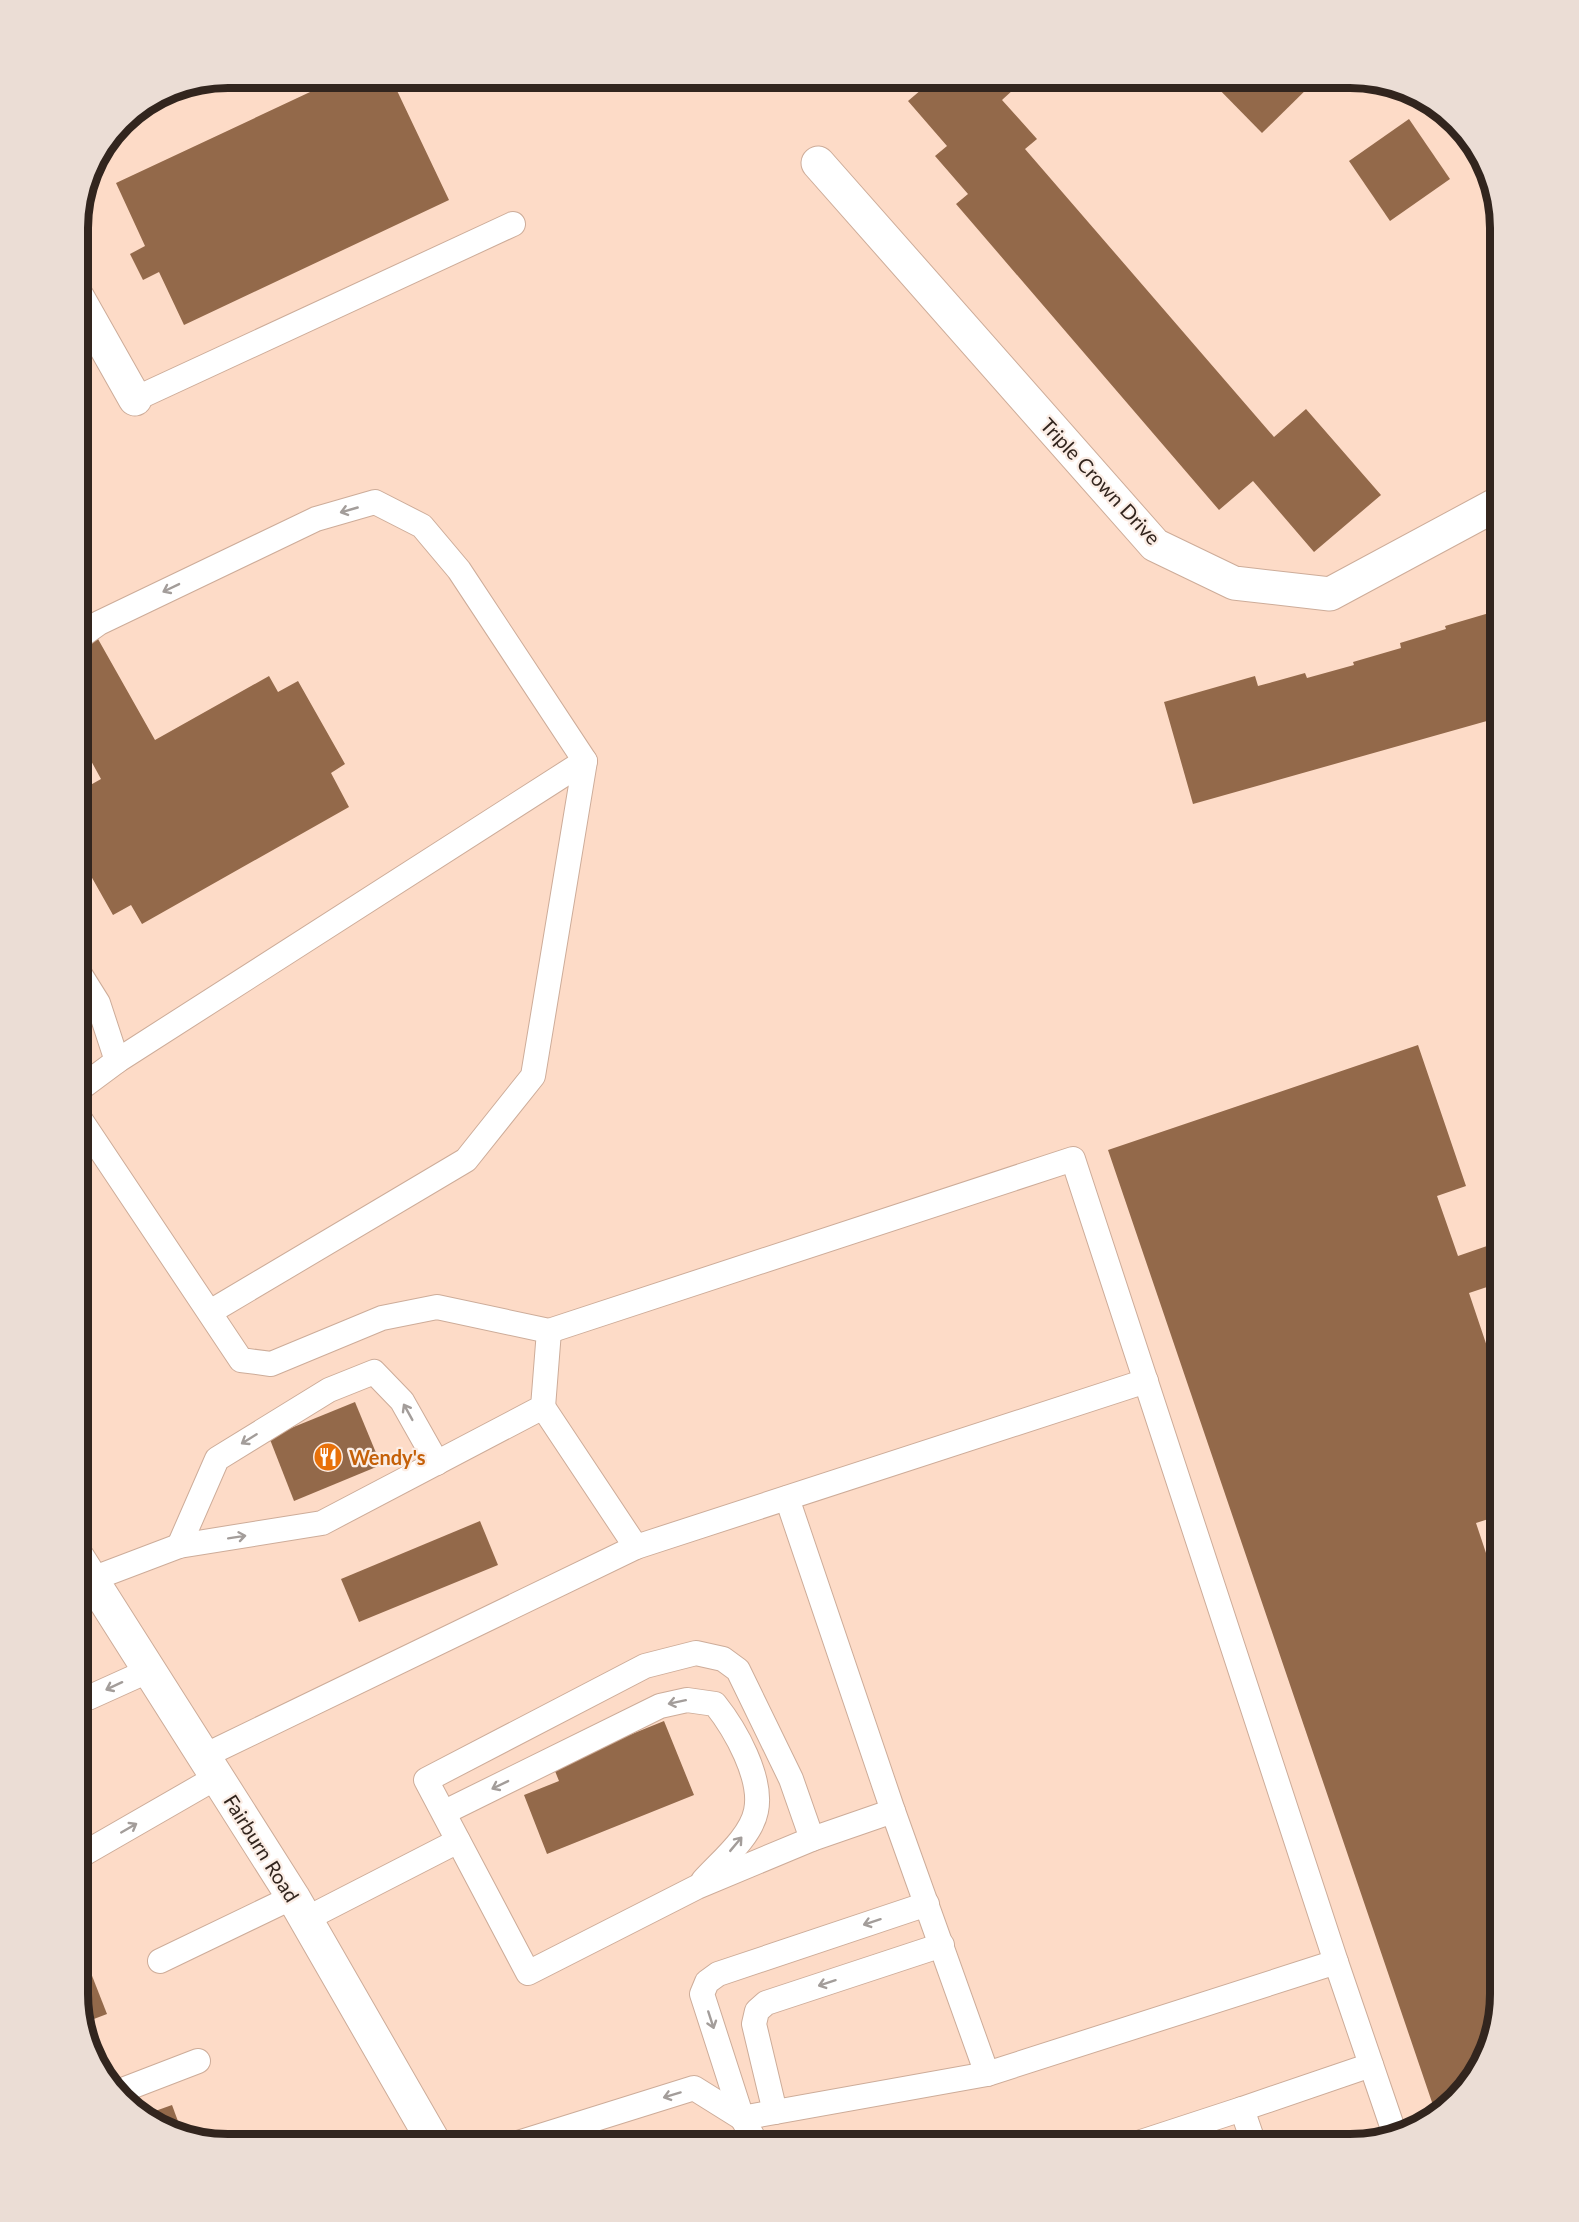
<svg xmlns="http://www.w3.org/2000/svg" width="1579" height="2222" font-family="Lato,sans-serif">
<style>
.building{fill:#93694a}
.lines{fill:none;stroke-linecap:round;stroke-linejoin:round}
.lane-casing{stroke:#cdac99;stroke-width:26}
.street-casing{stroke:#cdac99;stroke-width:35}
.primary-casing{stroke:#cdac99;stroke-width:35}
.lane{stroke:#fff;stroke-width:24}
.street{stroke:#fff;stroke-width:33}
.primary{stroke:#fff;stroke-width:33}
.oneway{stroke:#a39d9a}
.labels{text-anchor:middle;dominant-baseline:central;stroke-width:4.5;stroke-linejoin:round;paint-order:stroke}
.street-label{font-size:20px;fill:#32251e;stroke:#fbede5}
.food-label{font-size:20px;font-weight:bold;fill:#c56008;stroke:#fbede5;text-anchor:start}
.rim{fill:none;stroke:#32251e;stroke-width:8}
</style>
<rect width="100%" height="100%" fill="#fddbc7"/>
<g class="building">
<polygon points="340,78 391,78 449,200 184,325 159,272 143,280 130,254 145,246 116,183"/>
<polygon points="708,78 751,78 751,79 711,89"/>
<polygon points="935,78 1005,78 1014,89 1002,100 1037,139 1025,149 1274,437 1306,409 1381,495 1314,552 1253,481 1219,510 956,204 968,194 935,156 947,146 908,101"/>
<polygon points="1208,78 1318,78 1262,133"/>
<polygon points="1409,119 1450,179 1390,221 1349,161"/>
<polygon points="1501,602 1501,717 1193,804 1164,702 1255,676 1258,686 1305,673 1307,678 1354,665 1353,662 1401,648 1400,643 1446,629 1445,626 1496,611 1494,604"/>
<polygon points="98,639 155,740 269,676 278,692 298,681 345,764 331,773 349,807 142,924 131,905 113,915 78,853 78,792 101,779 78,737 78,650"/>
<polygon points="1418,1045 1466,1186 1437,1196 1458,1256 1487,1246 1499,1283 1469,1293 1501,1388 1501,1515 1476,1523 1501,1598 1501,1994 1481,2068 1436,2114 1108,1150"/>
<polygon points="355,1402 381,1465 294,1501 269,1437"/>
<polygon points="480,1521 498,1565 359,1622 341,1579"/>
<polygon points="664,1721 694,1795 547,1854 524,1795 559,1781 553,1766"/>
<polygon points="78,1940 107,2014 86,2022 78,1993"/>
<polygon points="172,2105 182,2132 153,2124 144,2115"/>
</g>
<g class="lines">
<g class="lane-casing">
<g id="lane">
<polyline points="135,399 513,224"/>
<polyline points="78,971 98,1003 117,1061"/>
<polyline points="78,1090 117,1061 585,761 459,570 422,526 375,502 316,519 99,623 78,638"/>
<polyline points="78,1116 241,1360 271,1364 382,1318 437,1307 549,1331 1073,1159 1336,1962"/>
<polyline points="210,1312 466,1160 533,1076 585,761"/>
<polyline points="787,1498 893,1811"/>
<polyline points="179,1546 217,1459 329,1390 374,1372 402,1401 437,1463"/>
<polyline points="636,1547 1146,1381"/>
<polyline points="92,1579 179,1546 322,1523 543,1407 549,1331"/>
<polygon points="696,1653 723,1659 738,1670 791,1779 812,1839 697,1887 528,1973 426,1780 645,1666"/>
<polyline points="78,1698 88,1698 150,1670"/>
<polyline points="204,1756 636,1547 543,1407"/>
<path d="M445,1812l215,-106 27,-6 28,4c20,25 48,74 41,107 -5,26 -36,51 -53,70"/>
<polyline points="812,1839 893,1811 987,2074"/>
<polyline points="78,1857 217,1777"/>
<polyline points="306,1919 458,1841"/>
<polyline points="160,1961 293,1897"/>
<polyline points="120,2091 198,2061"/>
<polyline points="1242,2109 1371,2065"/>
<polyline points="775,2112 754,2024 757,2011 766,2003 942,1945"/>
<polyline points="515,2144 694,2088 742,2118 987,2074 1336,1962 1394,2132"/>
<polyline points="757,2144 742,2118 702,1994 707,1982 718,1974 927,1904"/>
<polyline points="1135,2144 1242,2109 1254,2144"/>
</g>
</g>
<g class="street-casing">
<g id="street">
<polyline points="818,163 1155,545 1234,583 1330,594 1501,502"/>
<polyline points="78,298 135,399"/>
</g>
</g>
<g class="primary-casing">
<polyline id="primary" points="78,1558 293,1897 435,2144"/>
</g>
<use href="#lane" class="lane"/>
<use href="#street" class="street"/>
<use href="#primary" class="primary"/>
</g>
<defs><path id="oneway-shaft" d="M-6 0H5M1.5-3L5.5 0L1.5 3" fill="none" stroke-width="1.6" stroke-linecap="round" stroke-linejoin="round" transform="scale(1.5)"/></defs>
<g class="oneway">
<use href="#oneway-shaft" transform="translate(349 510) rotate(164)"/>
<use href="#oneway-shaft" transform="translate(171 588) rotate(154)"/>
<use href="#oneway-shaft" transform="translate(408 1412) rotate(-119)"/>
<use href="#oneway-shaft" transform="translate(249 1439) rotate(148)"/>
<use href="#oneway-shaft" transform="translate(237 1537) rotate(-9)"/>
<use href="#oneway-shaft" transform="translate(114 1686) rotate(155)"/>
<use href="#oneway-shaft" transform="translate(677 1702) rotate(168)"/>
<use href="#oneway-shaft" transform="translate(500 1785) rotate(154)"/>
<use href="#oneway-shaft" transform="translate(129 1828) rotate(-30)"/>
<use href="#oneway-shaft" transform="translate(736 1844) rotate(-50)"/>
<use href="#oneway-shaft" transform="translate(872 1922) rotate(162)"/>
<use href="#oneway-shaft" transform="translate(827 1983) rotate(162)"/>
<use href="#oneway-shaft" transform="translate(711 2020) rotate(72)"/>
<use href="#oneway-shaft" transform="translate(672 2095) rotate(163)"/>
</g>
<defs>
<g id="restaurant-disc" transform="scale(1.5)"><circle r="9.5" fill="#e8710a" stroke="#fbede5"/><path d="M-5-6h1v4h1v-4h1v4h1v-4h1v5L-1.5 .5V6h-2V.5L-5-1ZM5-6V6H3V1.5H1.5Q1.5-4 5-6Z" fill="#fff"/></g>
</defs>
<g fill-rule="evenodd">
<use href="#restaurant-disc" x="328" y="1457"/>
</g>
<g class="labels">
<g class="street-label">
<text transform="translate(1101 481) rotate(47)">Triple Crown Drive</text>
<text transform="translate(262 1848) rotate(58)">Fairburn Road</text>
</g>
<g class="food-label">
<text x="349" y="1457">Wendy's</text>
</g>
</g>
<path d="M0 0H1579V2222H0ZM228 88H1350A140 140 0 0 1 1490 228V1994A140 140 0 0 1 1350 2134H228A140 140 0 0 1 88 1994V228A140 140 0 0 1 228 88Z" fill="#ebddd5" fill-rule="evenodd"/>
<path class="rim" d="M228 88H1350A140 140 0 0 1 1490 228V1994A140 140 0 0 1 1350 2134H228A140 140 0 0 1 88 1994V228A140 140 0 0 1 228 88Z"/>
</svg>
